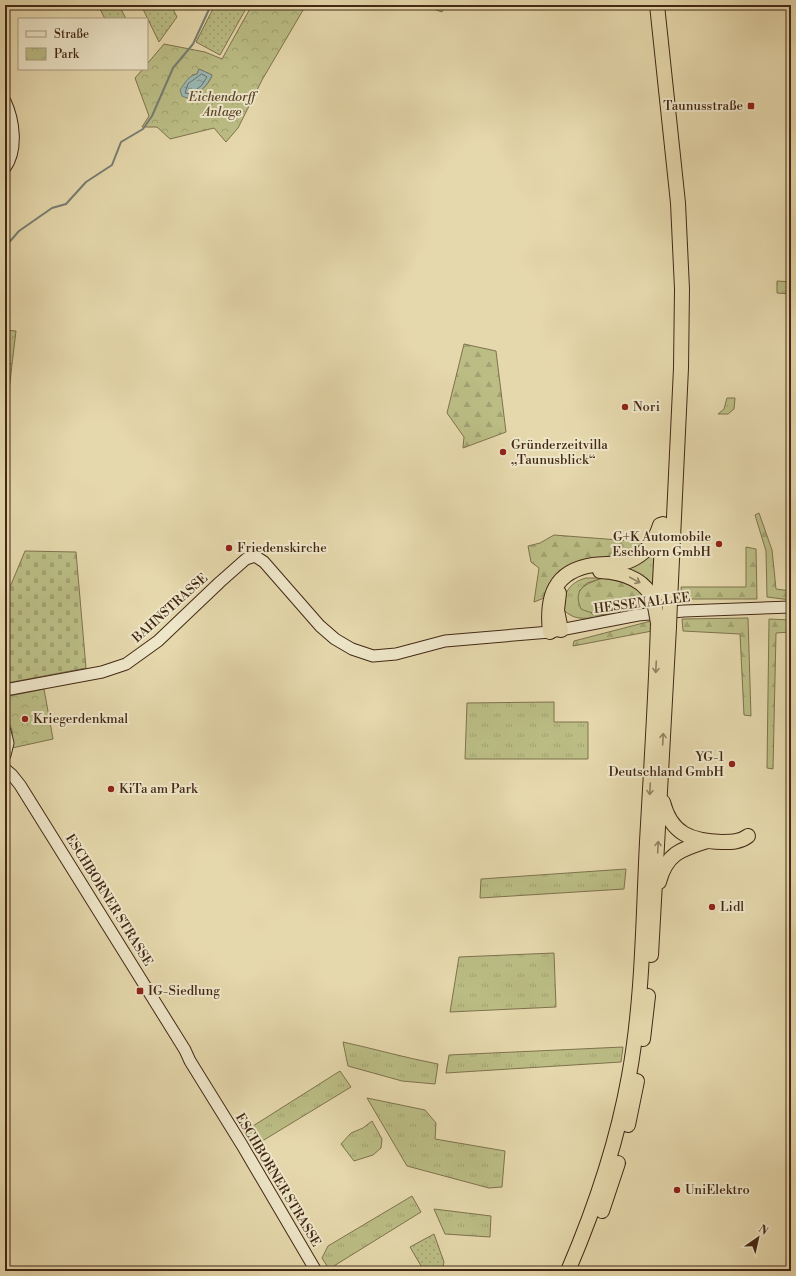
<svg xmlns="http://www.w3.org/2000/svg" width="796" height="1276" font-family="'Libre Bodoni',serif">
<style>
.grass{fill:url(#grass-tufts);stroke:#7f724d}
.forest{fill:url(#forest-firs);stroke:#7f724d}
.cemetery{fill:url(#cemetery-stones);stroke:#7f724d}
.park{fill:url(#park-crowns);stroke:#7f724d;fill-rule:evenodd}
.garden{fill:url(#garden-dots);stroke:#7f724d}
.water{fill:url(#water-ripples);stroke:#777e74}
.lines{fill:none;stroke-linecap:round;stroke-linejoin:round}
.shore{stroke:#6e7064;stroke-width:1}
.stream{stroke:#777e74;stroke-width:2}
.secondary-casing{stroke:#432815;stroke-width:13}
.highway-casing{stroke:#432815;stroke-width:16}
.secondary{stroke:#eee6c9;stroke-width:11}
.highway{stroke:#e5d8ac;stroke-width:14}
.highway-bridge-casing{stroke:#432815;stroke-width:16;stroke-linecap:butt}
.highway-bridge{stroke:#e5d8ac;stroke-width:14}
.oneway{stroke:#948060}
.poi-dot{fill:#8f2418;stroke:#eee6c9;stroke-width:1.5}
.labels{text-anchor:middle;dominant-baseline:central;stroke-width:4;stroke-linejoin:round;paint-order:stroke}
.park-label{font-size:13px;font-style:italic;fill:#5b462b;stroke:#eee6c9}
.poi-label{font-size:13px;fill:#432815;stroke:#eee6c9;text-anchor:start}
.street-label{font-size:13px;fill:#432815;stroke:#eee6c9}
</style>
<defs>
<pattern id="grass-tufts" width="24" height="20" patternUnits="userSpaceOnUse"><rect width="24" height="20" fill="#bbbd85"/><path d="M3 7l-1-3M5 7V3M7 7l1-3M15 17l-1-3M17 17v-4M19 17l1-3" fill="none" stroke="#a2a272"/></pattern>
<pattern id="forest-firs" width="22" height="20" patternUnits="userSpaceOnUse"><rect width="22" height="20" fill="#bbbd85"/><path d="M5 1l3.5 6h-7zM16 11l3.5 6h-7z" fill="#a2a272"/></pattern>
<pattern id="cemetery-stones" width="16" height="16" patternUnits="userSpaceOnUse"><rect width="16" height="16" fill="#bbbd85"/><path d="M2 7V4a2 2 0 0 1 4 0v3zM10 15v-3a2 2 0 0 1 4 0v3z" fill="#a2a272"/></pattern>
<pattern id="park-crowns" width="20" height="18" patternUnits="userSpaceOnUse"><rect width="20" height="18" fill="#bbbd85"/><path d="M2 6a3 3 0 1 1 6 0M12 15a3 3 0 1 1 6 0" fill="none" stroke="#a2a272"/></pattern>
<pattern id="garden-dots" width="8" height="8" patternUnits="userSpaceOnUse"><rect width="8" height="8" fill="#bbbd85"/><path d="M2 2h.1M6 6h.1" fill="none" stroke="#a2a272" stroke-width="1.8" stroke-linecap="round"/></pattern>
<pattern id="water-ripples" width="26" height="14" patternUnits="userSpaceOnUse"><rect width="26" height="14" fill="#99b8b4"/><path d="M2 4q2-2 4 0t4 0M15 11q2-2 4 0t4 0" fill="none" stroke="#7e9691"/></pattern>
</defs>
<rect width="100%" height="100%" fill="#e5d8ac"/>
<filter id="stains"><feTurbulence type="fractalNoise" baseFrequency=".005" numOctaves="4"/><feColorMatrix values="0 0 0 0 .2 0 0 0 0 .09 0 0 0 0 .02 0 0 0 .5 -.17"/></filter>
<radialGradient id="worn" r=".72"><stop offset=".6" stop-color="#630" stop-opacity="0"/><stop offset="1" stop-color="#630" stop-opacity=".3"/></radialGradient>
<g class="grass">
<polygon points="422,5 444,5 442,12"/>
<polygon points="727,398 735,398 734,409 728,414 718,414 724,409"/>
<polygon points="657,546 656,595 623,567"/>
<path d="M586,578h17l-16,5 -8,8 13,23 12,2c-15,2 -29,6 -40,-6 -2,-16 6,-28 22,-32z"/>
<polygon points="554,702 554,722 588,722 588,759 465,759 467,703"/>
<polygon points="626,869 624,889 480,898 481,879"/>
<polygon points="554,953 556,1007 450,1012 459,957"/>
<path d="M343,1042c32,7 63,16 95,22l-3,20 -33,-3 -54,-15z"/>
<polygon points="623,1047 621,1062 446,1073 449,1055"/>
<polygon points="340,1071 351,1087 254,1146 245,1131"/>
<polygon points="367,1098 425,1110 436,1123 435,1139 505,1151 502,1187 489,1188 407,1166"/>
<polygon points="372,1121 382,1139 381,1148 373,1155 354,1161 341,1144 351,1133 363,1128"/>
<polygon points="412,1196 421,1212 329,1269 322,1258 328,1246"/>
<polygon points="434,1209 491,1216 490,1237 445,1234"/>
</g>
<g class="forest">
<polygon points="464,344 496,351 506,432 463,448 464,437 447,413"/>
<polygon points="759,513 772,550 776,589 791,591 791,600 767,597 766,551 755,515"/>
<polygon points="554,535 645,542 624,555 553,582 544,598 534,602 539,568 531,562 528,546 540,543"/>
<polygon points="746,547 756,549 757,599 682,599 681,587 746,587"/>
<path d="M603,578c19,4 31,6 44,21l-4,9c-22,7 -41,10 -62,1 -9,-21 5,-25 22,-31z"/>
<polygon points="748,618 751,716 744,715 740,634 683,631 682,619"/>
<polygon points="769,619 791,620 791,632 776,633 773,769 767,768"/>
<polygon points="651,621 652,631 573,646 574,641"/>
</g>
<polygon class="cemetery" points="25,551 76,552 86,668 7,683 5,681 5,599"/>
<g class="park">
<path d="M252,5h10l4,2 1,-2h39l-44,75 -24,48 -12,14 -12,-14 -44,11 -13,-12h-15l7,-11 -14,-38 8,-9h4v-5l17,-20 41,8 17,7zM199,69l13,6c-3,10 -10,14 -18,21l-2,-21 5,-1z"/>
<polygon points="777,281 791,282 791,294 777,293"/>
<polygon points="5,330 16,331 12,364 5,363"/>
<polygon points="44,689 53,739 12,748 12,730 5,712 5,697"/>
</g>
<g class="garden">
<polygon points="98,5 119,5 126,19 105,19"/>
<polygon points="141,5 171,5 177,17 159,42"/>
<polygon points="215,5 248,5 220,55 196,42"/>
<polygon points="5,363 12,364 8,401 5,401"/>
<polygon points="434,1234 444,1262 442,1271 424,1271 410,1247"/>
</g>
<path class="water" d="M199,69l13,6c-4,11 -13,17 -22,24l-8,-3 -2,-6c5,-7 8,-14 17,-16z"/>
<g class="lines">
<polygon class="shore" points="202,74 207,77 201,86 190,94 185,93 188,84"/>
<polyline class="stream" points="5,247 19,231 52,208 66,204 86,182 112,165 121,142 143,129 152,116 173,68 193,44 211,5"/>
<g class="secondary-casing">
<g id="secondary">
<path d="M5,101c9,19 13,49 0,67"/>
<polyline points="5,690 102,672 126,664 158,641 220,582 246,559 255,556 264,562 320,626 335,639 352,649 373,656 396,654 445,641 550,632 638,615 684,611 791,607"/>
<polyline points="5,731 8,743 5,755"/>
<polyline points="5,769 12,775 20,785 185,1050 190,1061 242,1145 316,1271"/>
</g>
</g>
<g class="highway-casing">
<g id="highway">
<polyline points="657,5 678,203 682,289 681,368 670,602"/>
<path d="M600,571c22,1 45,8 54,30"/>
<polyline points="559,593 557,610 561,630"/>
<polyline points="659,601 663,524"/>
<path d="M550,632c-4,-35 4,-61 43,-67 14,-2 29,1 42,-7 13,-7 21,-20 25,-33"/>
<path d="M663,802c8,32 28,39 59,40 10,0 18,0 26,-6"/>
<path d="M659,882c7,-28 22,-33 48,-41"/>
<polyline points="651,955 669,627"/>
<polyline points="643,1039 648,996"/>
<polyline points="628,1125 637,1081"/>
<polyline points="602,1211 618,1163"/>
<path d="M568,1271c27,-63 49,-128 61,-195 14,-77 14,-157 18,-234 4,-73 9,-146 11,-219"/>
</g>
</g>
<use href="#secondary" class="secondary"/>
<use href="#highway" class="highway"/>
<g class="highway-bridge-casing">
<g id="highway-bridge">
<polyline points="654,601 658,623"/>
<polyline points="669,627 670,602"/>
</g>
</g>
<use href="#highway-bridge" class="highway-bridge"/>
</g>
<defs><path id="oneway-shaft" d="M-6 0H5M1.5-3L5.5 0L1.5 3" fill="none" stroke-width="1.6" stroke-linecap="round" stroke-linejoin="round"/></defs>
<g class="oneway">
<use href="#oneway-shaft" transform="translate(635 580) rotate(28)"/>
<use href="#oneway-shaft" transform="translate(656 667) rotate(93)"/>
<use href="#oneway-shaft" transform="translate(663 739) rotate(-87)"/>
<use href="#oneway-shaft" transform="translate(650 789) rotate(93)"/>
<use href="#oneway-shaft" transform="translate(658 847) rotate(-87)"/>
</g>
<g class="poi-dot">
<rect x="747" y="102" width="8" height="8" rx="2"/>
<circle cx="625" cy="407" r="4"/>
<circle cx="503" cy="452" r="4"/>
<circle cx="719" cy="544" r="4"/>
<circle cx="229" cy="548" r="4"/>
<circle cx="25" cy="719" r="4"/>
<circle cx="732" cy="764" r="4"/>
<circle cx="111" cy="789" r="4"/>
<circle cx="712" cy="907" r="4"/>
<rect x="136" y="987" width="8" height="8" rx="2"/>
<circle cx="677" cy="1190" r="4"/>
</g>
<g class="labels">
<g class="park-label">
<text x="222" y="97">Eichendorff<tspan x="222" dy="15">Anlage</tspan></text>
</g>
<g class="poi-label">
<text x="743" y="106" text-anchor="end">Taunusstraße</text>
<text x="633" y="407">Nori</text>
<text x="511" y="445">Gründerzeitvilla<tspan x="511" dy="15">„Taunusblick“</tspan></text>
<text x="711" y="537" text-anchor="end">G+K Automobile<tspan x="711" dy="15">Eschborn GmbH</tspan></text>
<text x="237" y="548">Friedenskirche</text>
<text x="33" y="719">Kriegerdenkmal</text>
<text x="724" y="757" text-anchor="end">YG-1<tspan x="724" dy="15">Deutschland GmbH</tspan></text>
<text x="119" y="789">KiTa am Park</text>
<text x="720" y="907">Lidl</text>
<text x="148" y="991">IG-Siedlung</text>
<text x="685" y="1190">UniElektro</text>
</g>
<g class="street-label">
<text transform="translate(642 603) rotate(-7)">HESSENALLEE</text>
<text transform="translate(170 608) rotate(-42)">BAHNSTRASSE</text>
<text transform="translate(109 900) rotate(58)">ESCHBORNER STRASSE</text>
<text transform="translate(278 1180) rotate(59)">ESCHBORNER STRASSE</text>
</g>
</g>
<rect width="796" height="1276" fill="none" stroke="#e5d8ac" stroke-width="20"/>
<rect x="6" y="6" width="784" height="1264" fill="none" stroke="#432815" stroke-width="2"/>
<rect x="10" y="10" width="776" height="1256" fill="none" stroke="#432815"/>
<rect x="18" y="18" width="130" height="52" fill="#eee6c9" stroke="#aa9a81"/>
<rect x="26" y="31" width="20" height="6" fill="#eee6c9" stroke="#aa9a81"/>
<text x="54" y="38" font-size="12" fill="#432815">Straße</text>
<rect x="26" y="48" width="20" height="12" fill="url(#park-crowns)" stroke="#aa9a81"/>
<text x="54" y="58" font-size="12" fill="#432815">Park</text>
<g transform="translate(758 1238) rotate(34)" stroke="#eee6c9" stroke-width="3" paint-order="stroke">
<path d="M0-3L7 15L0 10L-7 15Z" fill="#432815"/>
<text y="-6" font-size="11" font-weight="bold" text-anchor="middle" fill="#432815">N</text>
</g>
<rect width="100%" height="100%" filter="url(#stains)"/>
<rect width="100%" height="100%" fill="url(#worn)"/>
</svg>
